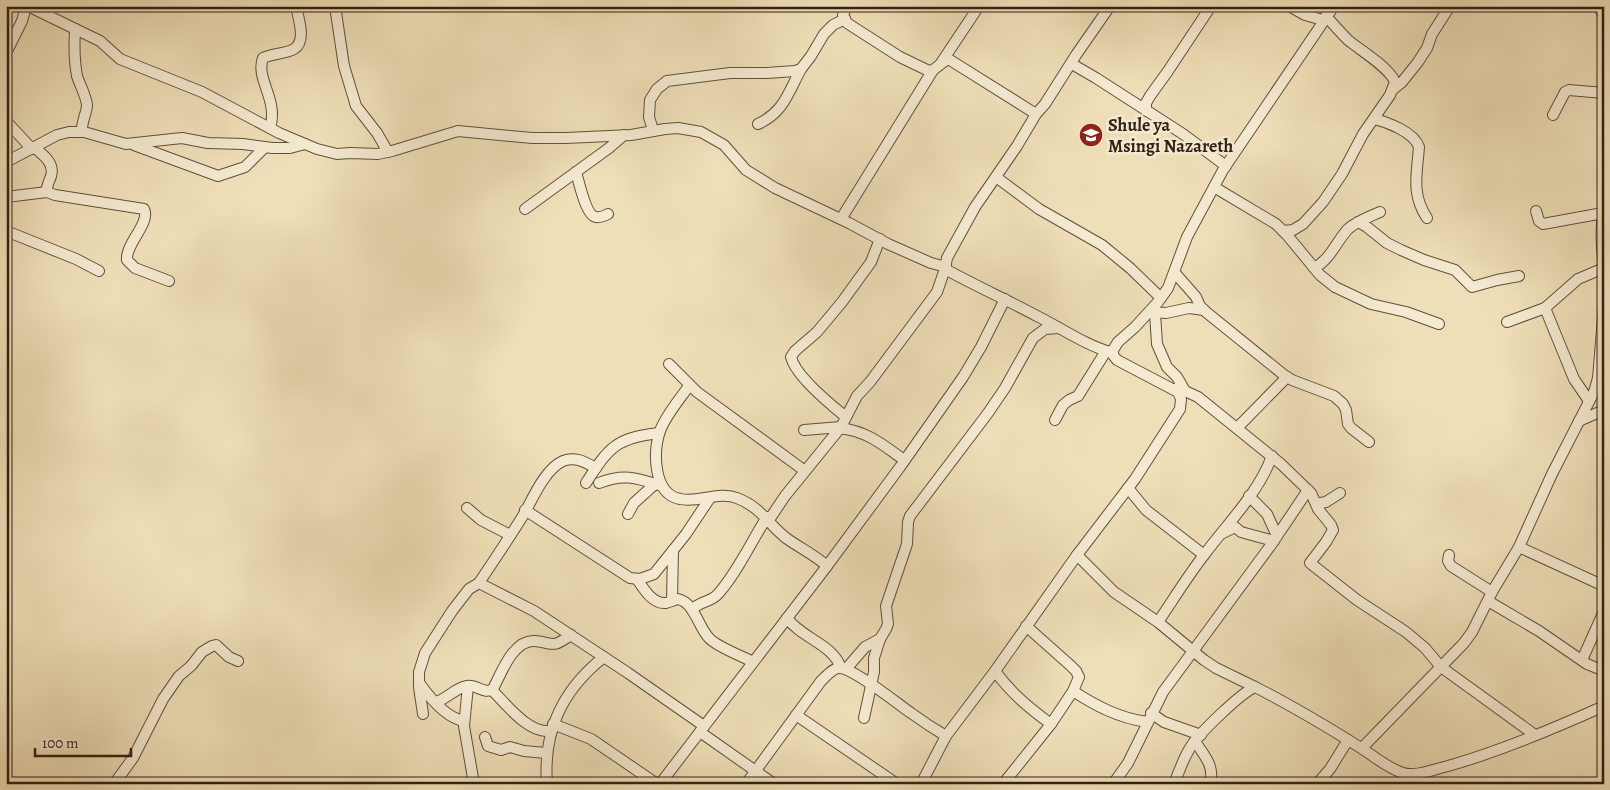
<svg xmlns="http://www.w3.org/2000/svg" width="1610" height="790" font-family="Alegreya,serif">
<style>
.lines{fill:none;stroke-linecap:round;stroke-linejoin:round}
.minor-casing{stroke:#60503e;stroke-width:12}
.minor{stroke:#f5ead1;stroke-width:10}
.labels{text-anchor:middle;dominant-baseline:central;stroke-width:5;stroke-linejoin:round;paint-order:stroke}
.poi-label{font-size:18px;font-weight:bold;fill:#312115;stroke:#f5ead1;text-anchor:start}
</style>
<rect width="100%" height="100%" fill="#efdfb8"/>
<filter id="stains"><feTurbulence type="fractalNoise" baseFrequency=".004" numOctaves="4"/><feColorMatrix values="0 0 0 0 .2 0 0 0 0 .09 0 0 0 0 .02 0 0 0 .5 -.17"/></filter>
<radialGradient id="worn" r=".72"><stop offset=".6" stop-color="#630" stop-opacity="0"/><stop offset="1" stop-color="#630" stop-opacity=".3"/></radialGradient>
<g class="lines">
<g class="minor-casing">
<g id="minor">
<polyline points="28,6 100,41 120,59 202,92 279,133 317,149 337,154 350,153 378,154 392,151 458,131 532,138 566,138 631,135 665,129 678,128 701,132 724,145 746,170 775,188 849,223 888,244 931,263 946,267"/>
<polyline points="335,6 344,66 356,106 377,133 388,152"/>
<polyline points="847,6 843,15 847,23 900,57 929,71 933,70 946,60 950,60 1036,114"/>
<path d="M1110,6l-34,49 -31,49 -9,10 -19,32 -42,61 -28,51 -2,11c31,17 62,31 92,47 26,13 48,29 76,37"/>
<polyline points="1289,6 1305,15 1323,20"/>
<polyline points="1598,6 1604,16"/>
<path d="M75,29c-1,16 -1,31 2,47 3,9 9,20 10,29 0,8 -6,17 -5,27"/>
<polyline points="6,53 22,21 26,6"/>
<polyline points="941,63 979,6"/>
<polyline points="1072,64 1096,78 1183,134 1226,166"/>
<polyline points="1392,90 1402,82 1418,62 1427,48 1432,34 1450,6"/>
<polyline points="1146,111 1146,103 1150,96 1168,71 1211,6"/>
<polyline points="1553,115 1565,92 1569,90 1604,93"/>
<path d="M1374,119c13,3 40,13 45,28 -2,27 -8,47 8,71"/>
<polyline points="6,121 32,149"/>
<path d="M758,124c26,-12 30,-31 43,-55"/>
<path d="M270,128c9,-28 -15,-49 -7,-70 10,-5 23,-4 31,-9 13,-8 4,-31 2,-43"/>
<polyline points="653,130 649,117 650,100 657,89 667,81 730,73 767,73 795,71 801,69 811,56 824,34 833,25 845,19"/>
<polyline points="134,145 218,176 245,167 265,147"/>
<path d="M35,148c8,7 20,15 16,28 -2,6 -5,10 -4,16l8,3 89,14c7,14 -19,35 -17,51l8,8 34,13"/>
<polyline points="6,162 57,135 69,132 84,132 126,144 182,138 208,143 243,144 272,148 290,148 305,144"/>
<path d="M576,172c3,10 10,44 20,45 4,1 8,-1 12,-3"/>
<polyline points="996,177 1039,209 1102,245 1130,268 1161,298"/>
<polyline points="1214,187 1276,224 1287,235 1320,275 1335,287 1371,304 1406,312 1439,324"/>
<polyline points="6,197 47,192"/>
<path d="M1604,207c-4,20 -3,37 0,57"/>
<polyline points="525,209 609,148 624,135"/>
<polyline points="1536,211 1539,221 1543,224 1603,213"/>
<polyline points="841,219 933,70"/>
<polyline points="1358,222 1367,227 1387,243 1401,250 1424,260 1455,270 1472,287 1497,280 1519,276"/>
<polyline points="6,231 76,259 99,271"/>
<path d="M1283,231l10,-1 10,-6 20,-22 19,-28 21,-40 27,-39 5,-13c-5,-14 -35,-32 -47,-42 -8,-8 -15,-16 -22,-24"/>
<path d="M1314,268c16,-8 22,-26 34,-39 9,-8 21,-12 32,-17"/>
<polyline points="1175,273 1196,297 1200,306 1206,312 1284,375 1292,380 1334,396 1343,404 1346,410 1348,424 1351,428 1369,442"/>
<polyline points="1545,308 1574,379 1589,401"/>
<polyline points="1150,312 1166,313 1189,308 1204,310"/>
<polyline points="1155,313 1157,344 1167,367 1177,377 1185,391"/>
<polyline points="1507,322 1545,308 1578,279 1604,268"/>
<polyline points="669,364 697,392 805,471"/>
<polyline points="1599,379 1604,398"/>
<path d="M689,386c-10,14 -23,29 -29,45 -7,21 -7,63 20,68 19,4 39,-8 57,-1 25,10 30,25 49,40 14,10 29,17 41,28"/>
<polyline points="1174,389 1185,391 1198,397 1281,464 1311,493 1318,509 1331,525 1333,530 1326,542 1310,563 1357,600 1406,632 1425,648 1441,667 1535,735"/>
<path d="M846,417c-15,-12 -51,-42 -55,-60l4,-6 22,-19 25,-30 29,-40 9,-23"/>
<polyline points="1055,420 1063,405 1069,400 1078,396 1106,351"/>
<polyline points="1579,421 1604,410"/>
<path d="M839,428c28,3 43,16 65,32"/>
<polyline points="1237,428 1287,377"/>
<polyline points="804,430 841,427"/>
<path d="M586,483c23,-36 30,-45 73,-50"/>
<path d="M599,483c25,-10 38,-5 63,3"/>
<polyline points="1128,488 1146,510 1204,555"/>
<polyline points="1249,496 1267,514 1277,536"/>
<polyline points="1316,504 1326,502 1340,493"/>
<polyline points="467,508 481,520 510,535"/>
<polyline points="525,510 630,578 640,579 654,574 686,534 710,498"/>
<polyline points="628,514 634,503 655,484"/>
<polyline points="769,520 785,496 841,427 857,396 870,382 937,292 945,269"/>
<polyline points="1223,533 1235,527 1241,532 1274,541"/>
<polyline points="1519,547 1604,586"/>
<polyline points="1077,555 1114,592 1158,622 1204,660 1216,668 1255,687"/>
<polyline points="1449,555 1448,561 1451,566 1492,592"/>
<path d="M637,579c6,9 15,25 29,24 4,-1 8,-3 12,-4 17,4 20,28 31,39 8,9 33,18 44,24"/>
<path d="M479,583c15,-23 31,-46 45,-69 9,-16 21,-45 39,-53 12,-5 22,1 33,7"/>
<polyline points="672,600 673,550"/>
<polyline points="1488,601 1539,631 1587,664 1604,671"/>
<path d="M692,610c7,-9 18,-7 26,-16 19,-21 33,-52 49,-77"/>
<path d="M787,618c14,20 46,26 54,50"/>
<path d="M1158,622c15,-22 29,-45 46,-67 23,-31 54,-61 68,-99"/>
<polyline points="1582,660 1604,611"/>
<polyline points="846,669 865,647 880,639 886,629 888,624 886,606 907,544 908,522 910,516 988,413 1005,388 1033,338 1045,329 1059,328"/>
<path d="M995,671c16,22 34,37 56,53"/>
<path d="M420,684c10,14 26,34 44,37"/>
<polyline points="468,686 464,726 474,784"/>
<path d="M492,690c13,13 39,47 60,40"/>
<path d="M1073,691c23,15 46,27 74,31"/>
<path d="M436,702c11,-3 19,-14 31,-16 10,-2 17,9 26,3 8,-15 20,-50 42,-48 20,2 16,8 36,-6"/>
<polyline points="1151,713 1164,722 1201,735"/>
<polyline points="423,714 419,687 419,672 425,653 452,611 469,589 479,583 534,611 628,673 704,726"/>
<polyline points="796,715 897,784"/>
<polyline points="864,718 874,672 874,658 880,639"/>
<polyline points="553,724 591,739 657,784"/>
<polyline points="700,732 774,784"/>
<polyline points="485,737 488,746 501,750 510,747 524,751 546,753"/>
<path d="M1195,741c9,15 20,24 15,43"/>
<polyline points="1362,748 1464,643 1472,632 1492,592 1519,547 1552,474 1594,392 1598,378 1604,306"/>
<polyline points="114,784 133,758 163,699 179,676 191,666 202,652 212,646 216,645 229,657 238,661"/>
<path d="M547,784c-4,-53 15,-94 57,-127"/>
<polyline points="660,784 827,566 900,467 963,377 981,347 1005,299"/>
<path d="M746,784l75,-103c4,-4 12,-13 18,-13 13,-1 59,36 72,45 11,8 23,16 35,23"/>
<polyline points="921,784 946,736 995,671 1077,555 1135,479 1180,409 1181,399 1178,392 1117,360 1113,355 1113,350 1118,342 1135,327 1158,302 1168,288 1187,237 1223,170 1334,6"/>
<polyline points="1003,784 1051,724 1073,691 1079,677 1076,671 1071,666 1026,626"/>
<polyline points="1113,784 1128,763 1163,692 1271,545 1308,490"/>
<path d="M1174,784c5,-12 9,-25 16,-36 8,-14 51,-55 65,-61 36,18 71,39 106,61 13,8 26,20 42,25 13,4 32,-4 45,-7 53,-15 105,-37 156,-60"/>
<polyline points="1317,784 1330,769 1348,740"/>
</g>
</g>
<use href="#minor" class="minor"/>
</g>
<defs>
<g id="school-disc" transform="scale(1.25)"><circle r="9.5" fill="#8f2418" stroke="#f5ead1"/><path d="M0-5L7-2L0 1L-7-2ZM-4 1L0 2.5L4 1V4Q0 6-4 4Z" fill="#fff"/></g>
</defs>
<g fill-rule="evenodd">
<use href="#school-disc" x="1091" y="135"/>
</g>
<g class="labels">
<g class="poi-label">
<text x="1108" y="125">Shule ya<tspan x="1108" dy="21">Msingi Nazareth</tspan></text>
</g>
</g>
<rect width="1610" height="790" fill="none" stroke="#efdfb8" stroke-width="25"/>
<rect x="8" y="8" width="1595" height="775" fill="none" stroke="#312115" stroke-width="2.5"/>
<rect x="12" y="12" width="1585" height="765" fill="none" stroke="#312115"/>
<path d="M35 748v8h96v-8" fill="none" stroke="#312115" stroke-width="2.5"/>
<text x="42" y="748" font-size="15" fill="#312115" stroke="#f5ead1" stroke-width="4" paint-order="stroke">100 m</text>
<rect width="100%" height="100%" filter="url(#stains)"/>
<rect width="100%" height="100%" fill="url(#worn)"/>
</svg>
